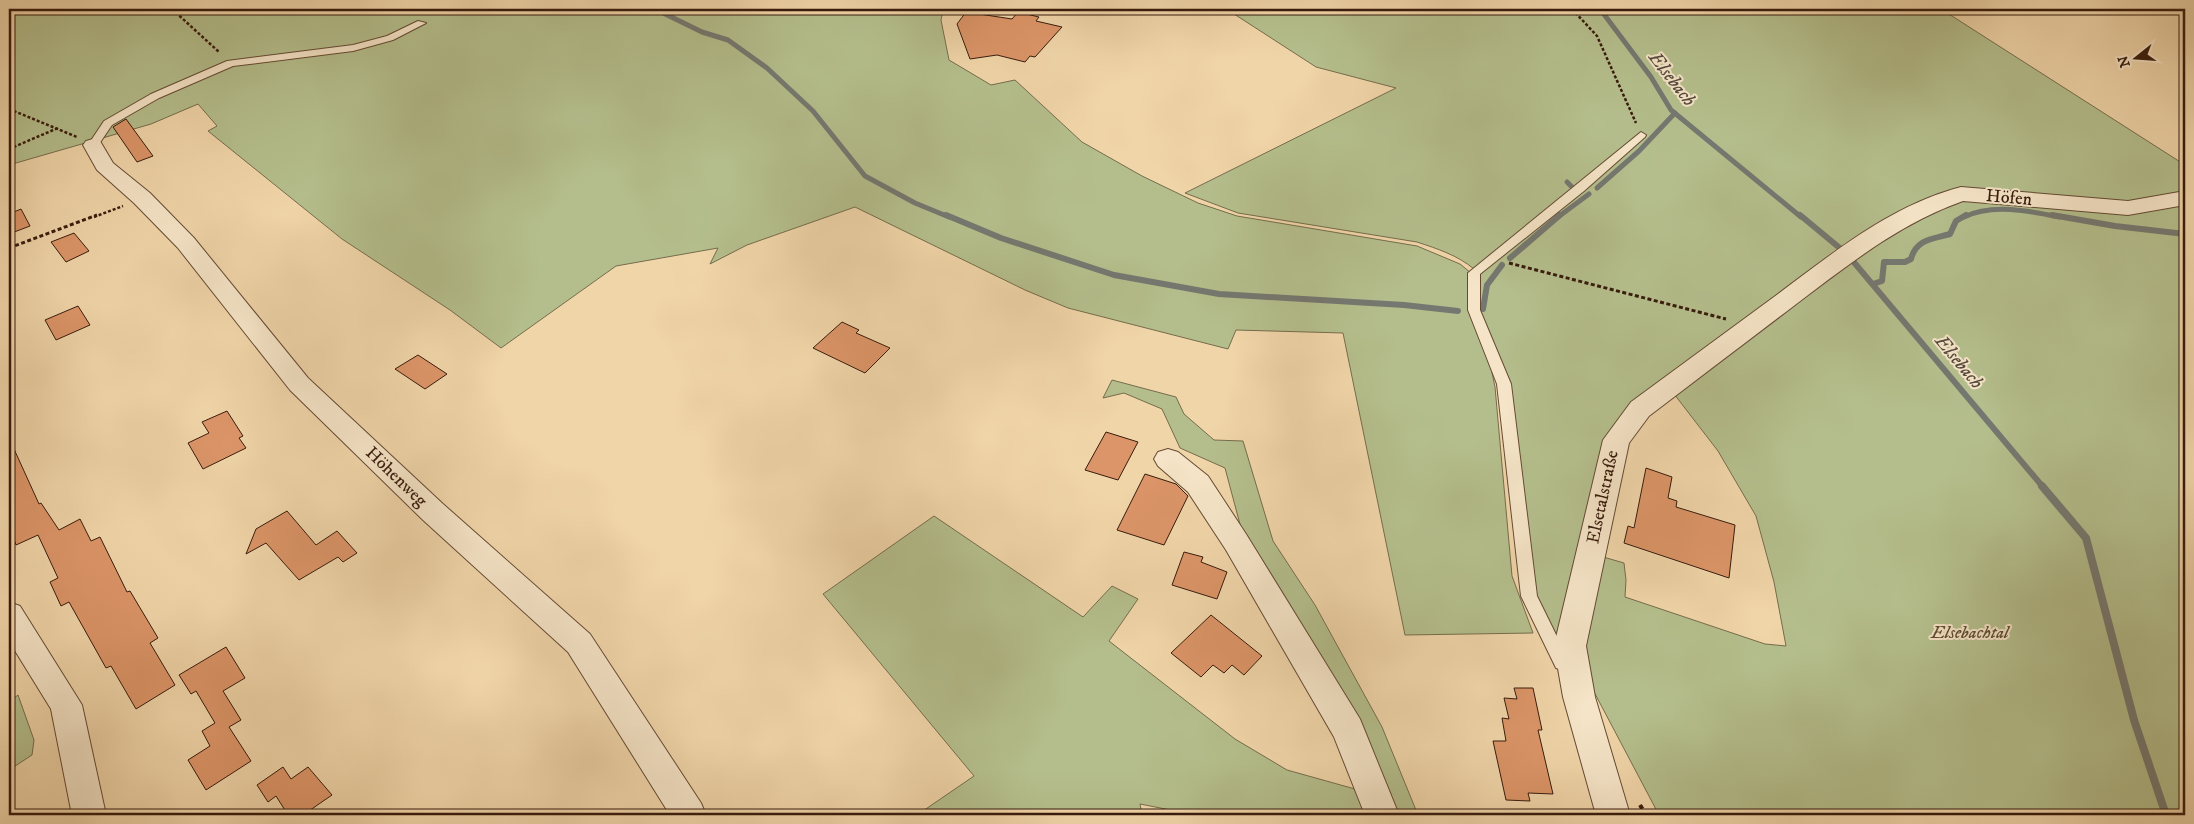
<svg xmlns="http://www.w3.org/2000/svg" width="2194" height="824" font-family="'IM FELL DW Pica',serif">
<style>
.green{fill:#b4be8c;stroke:#766c4c}
.lines{fill:none;stroke-linecap:round;stroke-linejoin:round}
.stream-far2{stroke:#757870;stroke-width:5}
.stream-far1{stroke:#757870;stroke-width:6}
.stream{stroke:#757870;stroke-width:8}
.building{fill:#dc9568;stroke:#371b0c}
.lane-casing{stroke:#654a33;stroke-width:2}
.street-casing{stroke:#654a33;stroke-width:2}
.path-far2{stroke:#371b0c;stroke-width:2.5;stroke-dasharray:3 2;stroke-linecap:butt}
.path-far1{stroke:#371b0c;stroke-width:3;stroke-dasharray:4 2.5;stroke-linecap:butt}
.path{stroke:#371b0c;stroke-width:4;stroke-dasharray:4.5 3;stroke-linecap:butt}
.lane{fill:#f5e4c7;fill-rule:evenodd}
.street{fill:#f5e4c7;fill-rule:evenodd}
.labels{text-anchor:middle;dominant-baseline:central;stroke-width:4;stroke-linejoin:round;paint-order:stroke}
.street-label{font-size:18px;fill:#371b0c;stroke:#f5e4c7}
.park-label{font-size:18px;font-style:italic;fill:#5c4c32;stroke:#f5e4c7}
.water-label{font-size:19px;font-style:italic;fill:#564a3e;stroke:#f5e4c7}
</style>
<rect width="100%" height="100%" fill="#f0d5a9"/>
<filter id="stains"><feTurbulence type="fractalNoise" baseFrequency=".004" numOctaves="4"/><feColorMatrix values="0 0 0 0 .2 0 0 0 0 .09 0 0 0 0 .02 0 0 0 .5 -.17"/></filter>
<radialGradient id="worn" r=".72"><stop offset=".6" stop-color="#630" stop-opacity="0"/><stop offset="1" stop-color="#630" stop-opacity=".3"/></radialGradient>
<g class="green">
<polygon points="9,9 934,9 943,11 941,20 949,60 991,85 1015,80 1082,142 1142,176 1198,203 1237,216 1417,246 1460,264 1471,273 1495,387 1512,576 1533,633 1405,635 1343,333 1236,330 1228,349 1068,308 1025,290 855,207 747,245 710,264 718,248 616,266 501,348 450,310 342,239 208,131 217,126 198,104 151,124 9,165"/>
<path d="M1230,9h711l244,156v650h-526l-76,-144 10,-117 31,9 2,17 -1,17 140,47 21,2 -12,-64 -18,-66 -38,-65 -47,-61 -34,17 -75,247 -30,-57 -24,-211 -31,-76v-35l70,-57 95,-85 -96,80 -72,56c-17,-14 -36,-20 -57,-27l-179,-29 -53,-20 211,-105 -80,-21 -85,-55z"/>
<polygon points="1112,380 1176,397 1184,414 1214,440 1243,441 1273,541 1315,605 1382,727 1418,815 1396,815 1362,729 1241,528 1225,468 1180,448 1162,409 1124,393 1103,398"/>
<polygon points="934,516 1083,617 1112,586 1138,599 1109,641 1235,739 1287,770 1355,789 1367,815 1196,815 1140,804 1142,815 917,815 974,776 823,594"/>
<polygon points="18,695 34,740 32,755 9,770 9,702"/>
</g>
<g class="lines">
<g class="stream-far2">
<polyline points="655,9 702,32 728,40 767,68 813,111 865,176 915,203 949,217"/>
<polyline points="1600,9 1651,77 1671,110 1801,217"/>
<polyline points="1567,182 1572,187"/>
<polyline points="1597,188 1639,151 1675,113"/>
<polyline points="1558,217 1589,194"/>
<path d="M1964,217c28,-14 66,-6 95,0"/>
</g>
<g class="stream-far1">
<polyline points="946,215 1001,238 1114,275 1219,294 1404,305 1458,311"/>
<polyline points="1800,215 1847,254 2043,487"/>
<polyline points="2052,215 2115,226 2185,234"/>
<polyline points="1510,258 1560,215"/>
<path d="M1873,284l9,-3 2,-19h21l6,-3c5,-20 22,-20 39,-25l6,-13 10,-6"/>
<polyline points="1483,309 1487,285 1502,265"/>
</g>
<polyline class="stream" points="2042,486 2086,538 2134,720 2166,815"/>
</g>
<g class="building">
<polygon points="966,12 1012,19 1018,12 1039,17 1036,21 1062,27 1035,57 1030,56 1025,62 997,55 970,59 957,24"/>
<polygon points="126,119 153,156 137,162 113,127"/>
<polygon points="21,209 30,226 9,234 9,214"/>
<polygon points="74,233 89,251 66,262 51,242"/>
<polygon points="78,306 90,325 56,340 45,320"/>
<polygon points="842,322 859,330 856,333 890,348 865,373 813,348"/>
<polygon points="418,355 447,374 425,389 395,369"/>
<polygon points="227,411 243,436 239,438 246,448 203,469 188,443 209,433 202,422"/>
<polygon points="1106,432 1138,442 1118,480 1085,470"/>
<polygon points="9,438 39,504 41,503 59,530 80,519 91,541 100,537 127,592 130,591 158,638 150,643 175,685 136,709 111,666 106,668 69,602 61,606 50,582 58,578 38,535 16,545 9,525"/>
<polygon points="1646,468 1672,477 1668,498 1677,501 1676,507 1735,525 1729,578 1624,543 1628,526 1634,528"/>
<polygon points="1145,474 1176,484 1188,496 1164,545 1117,530"/>
<polygon points="287,511 316,545 337,531 357,553 343,562 338,557 299,580 266,543 246,554 256,529"/>
<polygon points="1184,552 1203,557 1201,562 1227,572 1217,599 1172,585"/>
<polygon points="1211,615 1262,656 1244,675 1232,665 1224,673 1213,665 1201,677 1171,653"/>
<polygon points="226,647 245,678 223,691 241,720 229,727 251,761 206,790 188,760 210,746 202,731 215,723 196,691 191,694 179,675"/>
<polygon points="1514,688 1533,688 1542,730 1538,730 1553,794 1528,793 1530,801 1506,800 1493,741 1506,741 1502,718 1509,719 1504,698 1517,699"/>
<polygon points="283,767 291,779 308,767 332,795 303,815 288,815 276,796 268,802 257,785"/>
</g>
<g class="lines">
<g class="lane-casing">
<g id="lane">
<polygon points="418,21 426,23 393,40 353,51 233,66 159,98 112,125 97,147 93,148 88,145 104,121 151,94 227,61 353,45 387,36"/>
<polygon points="1641,132 1646,135 1645,137 1584,191 1480,274 1480,310 1511,384 1537,596 1570,663 1568,668 1562,670 1556,668 1521,596 1497,384 1468,310 1468,273"/>
</g>
</g>
<g class="street-casing">
<g id="street">
<polygon points="93,139 100,141 113,163 150,193 194,238 308,378 443,504 590,634 701,803 706,815 670,815 568,652 423,520 290,390 178,248 134,203 97,170 83,145 86,141"/>
<path d="M1961,187l167,14 57,-10v14l-57,10 -165,-14c-63,22 -115,64 -168,104 -49,37 -97,74 -146,111l-20,27 -43,203 9,51 35,118h-34l-33,-118 -9,-51 49,-206 28,-38c49,-36 98,-72 147,-108 56,-42 114,-89 183,-107z"/>
<polygon points="1168,449 1178,452 1208,476 1246,534 1360,719 1399,815 1365,815 1334,737 1226,550 1188,492 1158,466 1154,459 1158,452"/>
<polygon points="9,602 20,606 82,705 106,815 72,815 51,709 9,641"/>
</g>
</g>
<g class="path-far2">
<polyline points="172,9 219,52"/>
<polyline points="1572,9 1597,36 1636,123"/>
<polyline points="9,109 77,137"/>
<polyline points="9,149 58,128"/>
<polyline points="94,217 123,206"/>
</g>
<g class="path-far1">
<polyline points="9,248 97,215"/>
<polyline points="1509,263 1726,319"/>
</g>
<polyline class="path" points="1640,805 1646,815"/>
<use href="#lane" class="lane"/>
<use href="#street" class="street"/>
</g>
<g class="labels">
<g class="street-label">
<text transform="translate(2009 198) rotate(5)">Höfen</text>
<text transform="translate(396 477) rotate(44)">Höhenweg</text>
<text transform="translate(1603 497) rotate(-78)">Elsetalstraße</text>
</g>
<g class="park-label">
<text x="1970" y="633">Elsebachtal</text>
</g>
<g class="water-label">
<text transform="translate(1672 79) rotate(52)">Elsebach</text>
<text transform="translate(1959 362) rotate(50)">Elsebach</text>
</g>
</g>
<rect width="2194" height="824" fill="none" stroke="#f0d5a9" stroke-width="30"/>
<rect x="10" y="10" width="2174" height="804" fill="none" stroke="#371b0c" stroke-width="2.5"/>
<rect x="15" y="15" width="2164" height="794" fill="none" stroke="#371b0c"/>
<g transform="translate(2136 58) rotate(253)" stroke="#f5e4c7" stroke-width="4" paint-order="stroke">
<path d="M0-4L9 19L0 12L-9 19Z" fill="#371b0c"/>
<text y="-8" font-size="14" font-weight="bold" text-anchor="middle" fill="#371b0c">N</text>
</g>
<rect width="100%" height="100%" filter="url(#stains)"/>
<rect width="100%" height="100%" fill="url(#worn)"/>
</svg>
